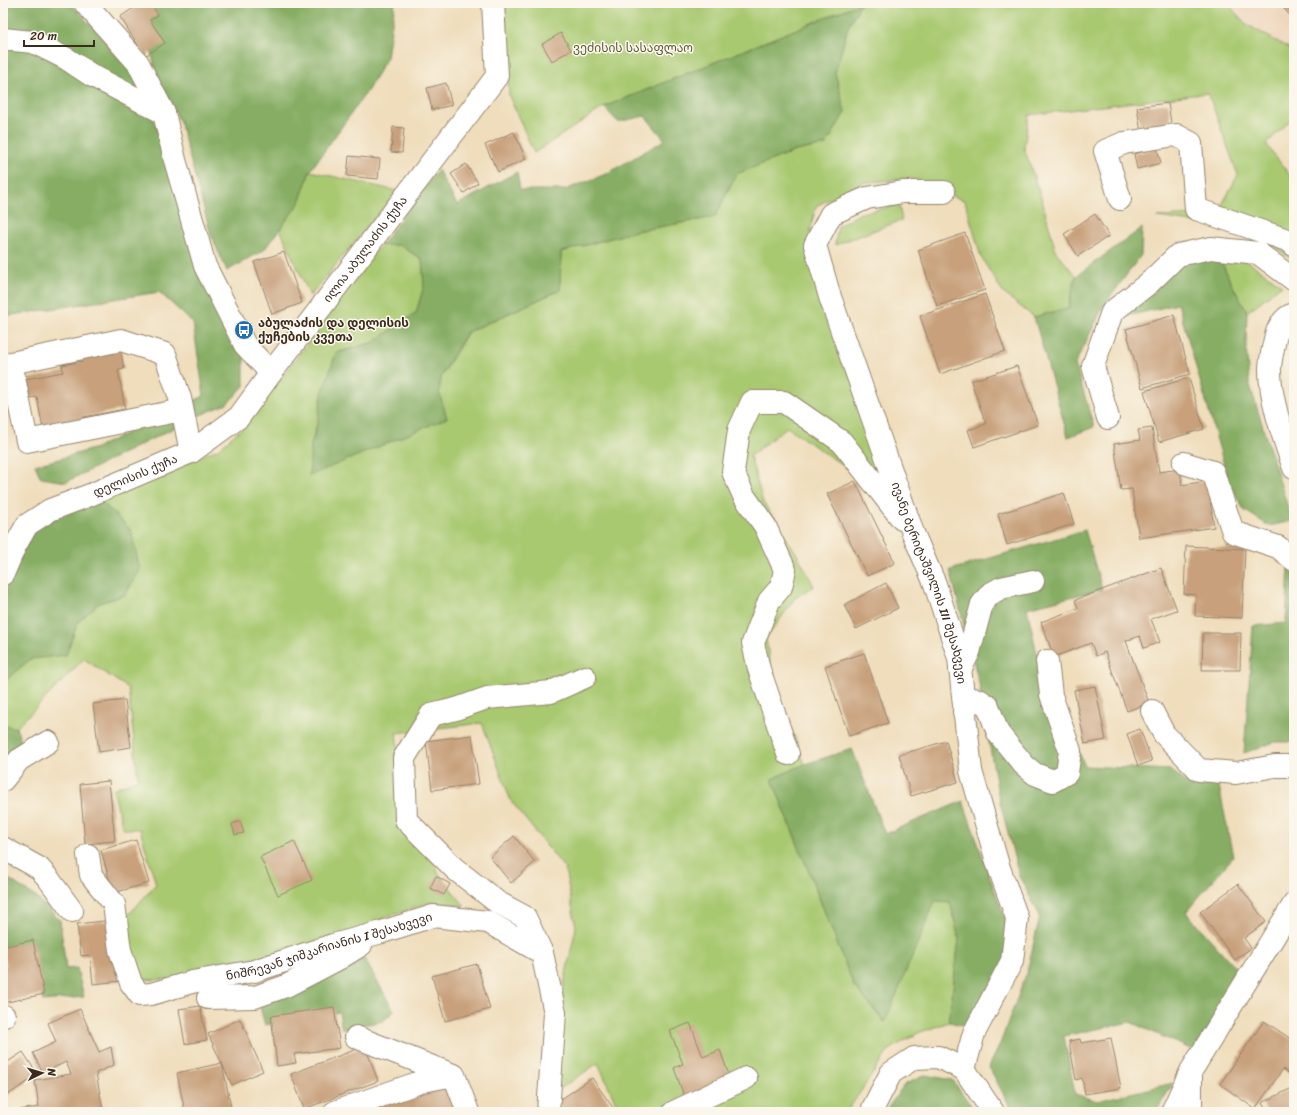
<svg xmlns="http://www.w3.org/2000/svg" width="1297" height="1115" font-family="Sriracha,'Noto Sans Georgian',sans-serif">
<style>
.built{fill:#efd6bc}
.green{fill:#a9c971;stroke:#727a48}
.forest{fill:#86ad63;stroke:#606c40}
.building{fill:#c8a07c}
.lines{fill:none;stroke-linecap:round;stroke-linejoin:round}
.minor-casing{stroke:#95846c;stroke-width:24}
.major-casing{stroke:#95846c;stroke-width:24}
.minor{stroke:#fff;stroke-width:22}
.major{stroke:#fff;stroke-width:22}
.labels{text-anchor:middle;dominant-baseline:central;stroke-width:3;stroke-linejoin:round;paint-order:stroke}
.park-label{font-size:12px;fill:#5c5a37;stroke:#fbf7ec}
.street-label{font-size:12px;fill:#3b2a1e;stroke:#fbf7ec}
.poi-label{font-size:12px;font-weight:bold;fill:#3b2a1e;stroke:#fbf7ec;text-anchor:start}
</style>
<rect width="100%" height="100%" fill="#fbf7ec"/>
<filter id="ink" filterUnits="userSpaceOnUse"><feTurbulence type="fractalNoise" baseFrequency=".025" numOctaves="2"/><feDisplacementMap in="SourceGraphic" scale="8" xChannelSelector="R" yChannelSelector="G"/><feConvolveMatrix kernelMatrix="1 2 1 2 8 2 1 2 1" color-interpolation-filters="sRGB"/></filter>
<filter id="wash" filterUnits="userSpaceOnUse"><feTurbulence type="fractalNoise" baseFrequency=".012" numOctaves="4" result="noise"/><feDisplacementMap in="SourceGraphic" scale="16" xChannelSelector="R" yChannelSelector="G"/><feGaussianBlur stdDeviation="0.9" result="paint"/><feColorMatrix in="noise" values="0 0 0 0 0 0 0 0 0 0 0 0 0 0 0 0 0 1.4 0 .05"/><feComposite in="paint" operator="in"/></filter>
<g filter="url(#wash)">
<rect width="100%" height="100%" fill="#efddbb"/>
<polygon class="built" points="1227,3 1294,3 1294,51 1246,24"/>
<g class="green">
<polygon points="505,3 861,3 604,107 534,153 509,96"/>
<polygon points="861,3 1227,3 1246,24 1294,51 1294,117 1266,144 1294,181 1294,261 1249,227 1197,223 1157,217 1217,214 1238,175 1208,93 1029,115 1024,148 1042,200 1056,252 1076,276 1068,308 1034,317 1003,293 981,257 965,201 911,178 862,183 816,206 810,232 899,527 854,473 787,427 750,456 763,502 797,554 814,586 795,598 766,639 774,686 805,764 772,779 854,986 884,1022 935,900 950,902 959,939 949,1022 918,1033 889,1050 848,1110 838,1112 620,1112 598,1063 554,1093 559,1007 576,927 565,869 511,801 482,723 396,733 404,801 440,876 465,906 432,902 388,916 322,948 203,976 154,980 125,977 124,920 156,884 140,829 123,829 113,789 138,779 128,688 84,659 16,728 3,725 3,683 5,681 30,659 66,655 78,622 99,603 125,595 100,500 218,449 247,424 381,245 399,245 422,259 424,286 416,313 374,342 336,353 311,445 439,392 441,377 468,332 560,290 561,252 636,231 715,217 736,174 795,151 826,145 845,112 835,73 848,27"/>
<polygon points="310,171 397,191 310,296 280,229 299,203"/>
<polygon points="899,205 902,220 835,245 838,226 861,213"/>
<polygon points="1217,252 1237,254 1282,285 1247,312 1230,281"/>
</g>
<g class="forest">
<polygon points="3,3 70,3 110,45 136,74 244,356 244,386 227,404 198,416 66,482 41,478 35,465 59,459 96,448 204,396 193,323 159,292 6,316 3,306 3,180 8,174 3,169"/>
<polygon points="145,3 395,3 387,57 368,90 310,171 299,203 264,250 227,271 211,235 180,122 156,74 148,35"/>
<polygon points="861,3 848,27 835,73 845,112 826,145 795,151 736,174 715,217 636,231 561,252 560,290 467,332 441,377 439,392 447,418 309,476 311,445 316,430 322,393 336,353 374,342 416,313 424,286 422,259 399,245 381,245 438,170 457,205 517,172 520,190 565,190 606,174 665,140 645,116 618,122 604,107"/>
<polygon points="1142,228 1141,255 1103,307 1075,364 1094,427 1068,437 1034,317 1068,308 1076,276"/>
<polygon points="1217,252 1230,281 1247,312 1246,345 1249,382 1292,521 1269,526 1244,510 1229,482 1178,304 1127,316 1159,285 1171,261"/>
<polygon points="100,500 131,530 140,570 125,595 99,603 78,622 66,655 30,659 3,683 3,595 33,530 49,521"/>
<polygon points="1085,530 1102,589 1027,608 1037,654 1085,766 1171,770 1192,787 1218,781 1233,857 1186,912 1241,974 1195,1051 1130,1022 1064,1036 1075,1094 1097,1101 1173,1083 1156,1112 1013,1112 989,1067 1000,1044 1027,972 1040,916 1019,876 998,794 979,683 950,570"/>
<polygon points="1289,565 1294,565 1294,742 1275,742 1244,753 1253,626 1286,623"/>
<polygon points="3,725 16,728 23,746 3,766"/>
<polygon points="852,749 885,834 963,801 993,886 1009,929 1004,967 967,1026 949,1022 959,939 950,902 935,901 885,1022 854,986 772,779 805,764"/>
<polygon points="3,875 37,898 60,920 66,969 77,968 84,997 43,1001 32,945 3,951"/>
<polygon points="364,958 394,1011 383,1021 342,1029 339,1012 265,1025 259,1003 297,988"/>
<polygon points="925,1075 952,1080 976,1112 885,1112 904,1085"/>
</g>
<g id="blocks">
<g class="building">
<polygon points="133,3 150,3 158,15 150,20 165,43 145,56 120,17 135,7"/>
<polygon points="1279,3 1294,3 1294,20"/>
<polygon points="561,33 571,50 552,61 542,44"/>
<polygon points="446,83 452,105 432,110 427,88"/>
<polygon points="1168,103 1172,129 1141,133 1137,107"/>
<polygon points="393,127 404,128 402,153 391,152"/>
<polygon points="514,132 526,159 498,172 485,145"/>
<polygon points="1157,148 1161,163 1137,169 1134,154"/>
<polygon points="349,156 380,159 378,179 347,176"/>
<polygon points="466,164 478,183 464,193 451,174"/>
<polygon points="1095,214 1109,236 1078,256 1064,234"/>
<polygon points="965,233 985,290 937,306 918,250"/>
<polygon points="284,252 302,303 272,314 254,262"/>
<polygon points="985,294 1005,351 940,374 920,316"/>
<polygon points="1174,315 1190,374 1142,388 1126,329"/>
<polygon points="120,347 124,369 118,370 125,409 84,417 85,427 44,434 37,397 30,398 26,379 63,372 62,365 83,361 82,354"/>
<polygon points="1017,366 1038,425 974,447 968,430 986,424 971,381"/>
<polygon points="1189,378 1204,429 1159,442 1144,391"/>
<polygon points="1152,428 1159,472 1180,469 1182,485 1207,481 1214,527 1139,538 1132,489 1121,490 1114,444 1140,440 1138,430"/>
<polygon points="855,481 895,563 867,576 827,494"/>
<polygon points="1064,493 1074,524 1007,545 998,514"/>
<polygon points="1186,546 1245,549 1242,618 1195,616 1196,595 1184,594"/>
<polygon points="1161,568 1177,610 1151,619 1160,642 1144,648 1140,636 1126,641 1149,703 1127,711 1105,652 1096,656 1091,643 1054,657 1041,622 1078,608 1075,600"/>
<polygon points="886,583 898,608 856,629 844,605"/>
<polygon points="1203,633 1241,633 1240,670 1202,670"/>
<polygon points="864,653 888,723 849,736 825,666"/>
<polygon points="1095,686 1106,740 1085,744 1074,690"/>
<polygon points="125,700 131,747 99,752 93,704"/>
<polygon points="1140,729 1152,761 1138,766 1127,734"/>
<polygon points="472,735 479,784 432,790 426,741"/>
<polygon points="946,741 958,782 911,796 899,755"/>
<polygon points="109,781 115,841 85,844 80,784"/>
<polygon points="240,821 244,833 235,835 232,824"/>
<polygon points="514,836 535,862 511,883 490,857"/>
<polygon points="136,840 149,883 113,893 101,850"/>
<polygon points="294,841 312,880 278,895 260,857"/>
<polygon points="436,876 450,884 444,895 430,888"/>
<polygon points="1238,884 1266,922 1244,938 1251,948 1235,960 1200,912"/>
<polygon points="113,920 121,981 93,984 90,955 81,956 77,924"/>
<polygon points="33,940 44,994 3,1003 3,966 6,965 3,947"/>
<polygon points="477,964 490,1009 445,1021 432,976"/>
<polygon points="200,1006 207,1040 185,1044 179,1009"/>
<polygon points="334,1007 340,1048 294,1054 296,1063 277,1066 271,1016"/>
<polygon points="80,1009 99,1052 111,1047 114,1065 96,1073 103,1110 90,1112 19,1112 19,1110 39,1107 35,1080 71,1074 66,1062 43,1073 33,1053 56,1042 48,1023"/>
<polygon points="240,1019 263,1071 232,1085 208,1034"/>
<polygon points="1264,1021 1294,1041 1294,1073 1292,1076 1283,1069 1255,1109 1220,1084"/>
<polygon points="690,1023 703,1057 720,1050 730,1078 684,1096 674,1068 683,1064 670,1031"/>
<polygon points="1111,1038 1121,1088 1085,1094 1082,1078 1076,1080 1069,1041 1080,1039 1081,1043"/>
<polygon points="365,1046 378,1081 304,1109 291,1074"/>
<polygon points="23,1052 38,1075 3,1098 3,1065"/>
<polygon points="222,1063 232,1112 185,1112 177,1073"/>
<polygon points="592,1078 616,1112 564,1112 557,1102"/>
<polygon points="444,1079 456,1112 347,1112"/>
<polygon points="1294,1087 1294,1112 1267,1112 1262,1103"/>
<polygon points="3,1104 11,1112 3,1112"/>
</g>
</g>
</g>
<g filter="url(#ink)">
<use href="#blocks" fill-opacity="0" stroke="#95846c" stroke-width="1"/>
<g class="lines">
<g class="minor-casing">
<g id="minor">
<polyline points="85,3 138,63 164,113 175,160 205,266 245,345 271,373"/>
<polyline points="3,39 33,42 67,59 91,75 164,113"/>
<path id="s1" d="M944,192h-41l-36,6 -36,16 -16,31 15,52 83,236 22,51 24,74 12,113 27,94 19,53 -5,43 -38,72 -10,36"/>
<polyline points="1120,199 1105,151 1124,143 1176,135 1191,143 1196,209 1290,241 1294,245"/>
<polyline points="182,410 27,441 11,363 121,340 165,354 180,398 191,452"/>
<polyline points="1108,418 1093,366 1112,312 1149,283 1178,255 1211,248 1258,253 1294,280"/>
<polyline points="1184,463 1213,472 1233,532 1278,547 1294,560"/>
<path id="s2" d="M3,574l12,-28 12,-21 23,-15 40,-15 101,-43 48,-35 32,-44 226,-297 -4,-73"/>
<polyline points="960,670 969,652 982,604 990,594 1001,588 1033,581"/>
<polyline points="1152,711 1164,734 1199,770 1236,773 1275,766 1294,766"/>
<polyline points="964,712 972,699 979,700 988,706 998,733 1024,765 1035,774 1053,781 1067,773 1070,751 1051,695 1047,661"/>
<polyline points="788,754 759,669 753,643 769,601 781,587 785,570 765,526 744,496 733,472 739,430 752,402 784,402 842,442 902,519"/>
<polyline points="3,780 19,760 48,742"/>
<polyline points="3,848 39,868 48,878 72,911"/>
<path id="s3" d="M88,855l3,20 23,29 6,46 11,33 9,12 11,-1 41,-12 62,-11 79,-26 49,-13 51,-16 55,6 54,31 13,60 -7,99"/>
<polyline points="542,953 525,917 497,902 455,869 406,820 404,758 431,715 456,709 487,698 551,692 585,677"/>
<polyline points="208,998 255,997 286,986 340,958 361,945"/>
<polyline points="3,1016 4,1016"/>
<polyline points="356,1037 453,1075"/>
<polyline points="335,1112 423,1081 454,1075 468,1112"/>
<polyline points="674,1112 746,1078"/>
<polyline points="1172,1112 1191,1071 1294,904"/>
<polyline points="1191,1112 1191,1078"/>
</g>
</g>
<g class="major-casing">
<g id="major">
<path d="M1294,314c-11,3 -17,15 -19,25 -2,9 -4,19 -5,28 -1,30 14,72 24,101"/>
<polyline points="873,1112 873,1108 891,1073 914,1058 938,1057 964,1069 993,1112"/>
</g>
</g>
<use href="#minor" class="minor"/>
<use href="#major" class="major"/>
</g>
</g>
<defs>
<g id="bus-disc" transform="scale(1)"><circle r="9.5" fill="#1f6fb2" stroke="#fbf7ec"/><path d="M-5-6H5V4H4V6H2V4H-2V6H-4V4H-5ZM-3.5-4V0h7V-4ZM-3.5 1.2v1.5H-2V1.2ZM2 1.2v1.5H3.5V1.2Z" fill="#fff"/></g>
</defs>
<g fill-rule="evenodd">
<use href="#bus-disc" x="244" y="330"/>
</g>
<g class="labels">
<g class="park-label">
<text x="633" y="48">ვეძისის სასაფლაო</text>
</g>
<g class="street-label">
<text stroke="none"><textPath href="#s2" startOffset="504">ილია აბულაძის ქუჩა</textPath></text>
<text stroke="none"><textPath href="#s2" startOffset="174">დელისის ქუჩა</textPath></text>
<text stroke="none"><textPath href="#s1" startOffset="509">ივანე ბერიტაშვილის III შესახვევი</textPath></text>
<text stroke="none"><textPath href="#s3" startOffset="349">ნიშრევან ჯიშკარიანის I შესახვევი</textPath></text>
</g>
<g class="poi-label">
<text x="258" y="323">აბულაძის და დელისის<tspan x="258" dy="14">ქუჩების კვეთა</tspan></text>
</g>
</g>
<rect width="1297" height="1115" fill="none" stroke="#fbf7ec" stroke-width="16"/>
<g transform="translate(42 1073) rotate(85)" stroke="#fbf7ec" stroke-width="3" paint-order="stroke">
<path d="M0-3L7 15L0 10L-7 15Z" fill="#3b2a1e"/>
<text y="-6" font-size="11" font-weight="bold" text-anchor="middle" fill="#3b2a1e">N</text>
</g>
<path d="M24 40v6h70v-6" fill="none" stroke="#3b2a1e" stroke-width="2"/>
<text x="30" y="40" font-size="12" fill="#3b2a1e" stroke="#fbf7ec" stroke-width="3" paint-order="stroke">20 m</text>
</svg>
